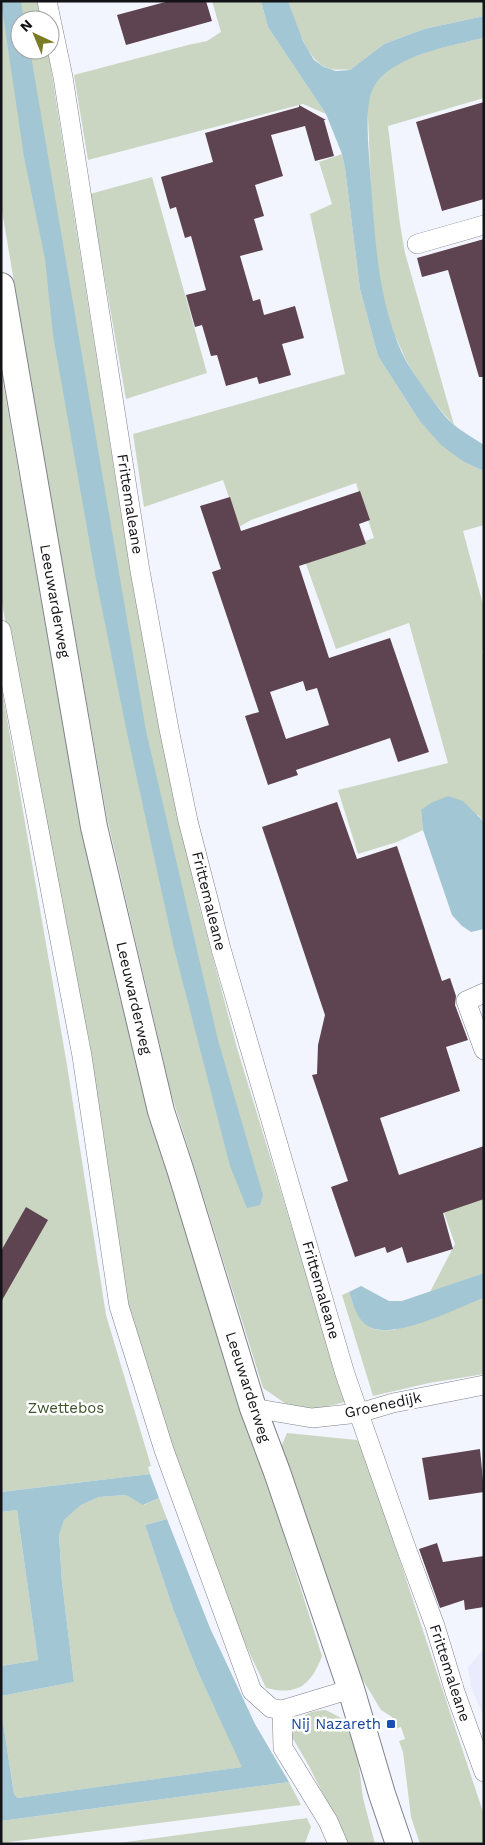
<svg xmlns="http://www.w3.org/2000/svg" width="485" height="1845" font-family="'Work Sans',sans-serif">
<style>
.built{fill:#eaecfe}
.green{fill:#cad6c1}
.water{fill:#a2c6d3}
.building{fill:#5e4350;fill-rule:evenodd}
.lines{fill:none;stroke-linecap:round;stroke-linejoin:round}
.minor-casing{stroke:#7f818b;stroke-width:20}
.secondary-casing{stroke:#7f818b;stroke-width:28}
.minor{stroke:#fff;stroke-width:19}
.secondary{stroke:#fff;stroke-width:26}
.transit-dot{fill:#1a4fb4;stroke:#fff;stroke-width:2}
.labels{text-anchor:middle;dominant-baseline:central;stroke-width:5;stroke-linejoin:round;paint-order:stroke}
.street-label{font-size:15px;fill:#131317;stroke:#fff}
.park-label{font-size:15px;fill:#3c5429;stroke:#fff}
.transit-label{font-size:15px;fill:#164399;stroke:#fff;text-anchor:end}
</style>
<rect width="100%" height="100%" fill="#f3f5fe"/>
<polygon class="built" points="484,1649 484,1718 471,1687 468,1667"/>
<g class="green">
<polygon points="1,1 40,1 43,20 20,20 20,50 48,50 121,513 163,737 198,902 237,1048 345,1402 312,1410 286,1404 263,1388 171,1093 107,818 38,424 1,205"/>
<polygon points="212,1 261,1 268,27 326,114 303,104 88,160 74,75 188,45 207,41 221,32"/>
<path d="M288,1h196v15l-60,13 -40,15 -34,26c-6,-1 -14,0 -20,-1 -24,-7 -34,-47 -42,-68z"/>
<path d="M484,38v60l-96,28 12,98 5,29 49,172c-17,-18 -43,-51 -52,-74 -5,-11 -11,-23 -14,-35 -15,-54 -17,-120 -19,-176 0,-14 -3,-32 1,-45 0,-4 3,-8 5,-10 19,-30 77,-40 109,-47z"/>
<polygon points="342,154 345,168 360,289 378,356 419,420 464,462 484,471 484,525 463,531 484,608 484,650 482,651 484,660 484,822 478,815 421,810 423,830 397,842 358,854 338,790 448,763 409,623 336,649 305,561 374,538 356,483 251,520 239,527 223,480 144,507 133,434 345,374 310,214 332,204 319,162"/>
<polygon points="152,177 207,373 126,399 90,194"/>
<path d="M1,371l79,452 40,175 43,154 159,504c-11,29 -24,40 -56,32l-33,-70 -24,-58 -81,-250 -28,-175 -5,-55 -6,-41 -47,-208 -41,-234z"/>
<polygon points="1,684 67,1065 106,1315 151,1466 148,1467 150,1474 1,1492"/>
<polygon points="484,1184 484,1273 430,1292 455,1244 439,1199"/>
<path d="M349,1292c4,12 11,31 25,37 5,2 14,1 20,1l90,-32v76l-55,9 -56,13 -31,-101z"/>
<polygon points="287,1433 357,1440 363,1449 484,1815 484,1844 420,1844 411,1817 403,1752 399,1741 405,1739 401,1727 395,1729 392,1717 381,1710 361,1677 296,1497 281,1447"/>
<polygon points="126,1495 144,1505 159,1498 167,1519 145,1525 173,1609 197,1670 243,1767 18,1798 14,1794 1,1709 1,1696 74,1682 62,1582 59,1534 64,1520 81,1505 99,1497"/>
<polygon points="17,1510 38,1660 1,1666 1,1512"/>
<path d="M326,1710l17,9 6,6 6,11 8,62 12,46h-27l-39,-78 -17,-29c5,-20 13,-26 34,-27z"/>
<polygon points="289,1782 301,1805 1,1843 1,1821"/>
<polygon points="307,1818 311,1827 305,1843 111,1844"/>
</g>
<g class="water">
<polygon points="1,1 21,1 24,20 20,20 20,50 30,50 146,731 218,1040 263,1195 260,1205 247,1208 230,1166 174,948 127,733 96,579 53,335 45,259 24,157"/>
<path d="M261,1h27l15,40 11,19 10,7 12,4 14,-1 34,-26 40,-15 60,-13v22c-32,7 -91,18 -109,47 -12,17 -6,64 -5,86 5,61 6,124 32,182 6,13 16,26 24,38 10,13 19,28 32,37 8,6 17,11 26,17v26l-20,-9 -23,-17 -22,-25 -41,-64 -18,-67 -15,-121 -3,-14 -16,-40 -58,-87z"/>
<polygon points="448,796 463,801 484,822 484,929 471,932 462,926 452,915 423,830 421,810 431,803"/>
<path d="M484,1273v25c-27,9 -97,48 -120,25 -9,-8 -11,-21 -15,-31l12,-6 28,15h13z"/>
<polygon points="150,1474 159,1498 143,1505 126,1495 99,1497 81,1505 64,1520 59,1535 62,1582 74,1682 1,1696 1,1666 38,1660 17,1510 1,1512 1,1492"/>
<polygon points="167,1519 210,1628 255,1724 289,1782 1,1821 1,1709 14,1794 18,1798 242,1767 197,1670 173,1609 145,1525"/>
</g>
<g class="building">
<polygon points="169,1 206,1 212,21 126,45 117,15"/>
<polygon points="484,102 484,199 442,211 416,122"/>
<polygon points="299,105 326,120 324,120 334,156 315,161 305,126 271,135 283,176 255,185 264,216 254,219 263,250 240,256 253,301 260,299 264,315 295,306 304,338 282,344 291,375 259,384 257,377 226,386 217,355 211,356 202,325 195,327 186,295 206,290 191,236 185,238 176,207 170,209 161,177 213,162 205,133 299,107"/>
<polygon points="484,239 484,377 479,377 448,270 422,277 417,258"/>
<path d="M360,491l10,29 -11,4 7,20 -67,22 30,92 61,-20 39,114 -31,10 -8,-24 -94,32 2,5 -30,10 -23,-69 14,-4 -47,-140 9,-3 -21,-63 30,-9 11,34zM303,681l3,10 11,-3 12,37 -43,14 -16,-47z"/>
<polygon points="337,802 357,859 397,846 442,981 450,978 456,996 455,1005 468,1040 446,1047 460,1091 380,1118 399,1175 484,1146 484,1199 443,1213 453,1249 407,1263 402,1247 387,1253 385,1247 355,1257 331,1187 348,1181 312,1075 317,1074 318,1045 325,1015 262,827"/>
<polygon points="26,1207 48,1220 1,1302 1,1251"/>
<polygon points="480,1449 484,1492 429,1500 422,1458"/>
<polygon points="437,1543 443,1562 484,1556 484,1607 465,1610 464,1600 440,1608 419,1549"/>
</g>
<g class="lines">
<g class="minor-casing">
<g id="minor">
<polyline points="47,1 63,77 140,571 169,729 188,821 221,949 345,1374 405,1545 435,1626 455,1692 484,1772"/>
<polyline points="417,244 484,225"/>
<polyline points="1,630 82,1056 119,1306 164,1450 252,1691 271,1708 282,1710 351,1689"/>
<polyline points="484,993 466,1001 484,1050"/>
<polyline points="253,1408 312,1418 359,1413 393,1403 484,1385"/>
<polyline points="282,1710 283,1748 328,1821 338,1844"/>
</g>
</g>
<g class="secondary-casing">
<polyline id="secondary" points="1,286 94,827 161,1111 181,1172 253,1408 277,1472 351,1689 382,1794 399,1844"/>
</g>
<use href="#minor" class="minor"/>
<use href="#secondary" class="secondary"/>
</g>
<rect class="transit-dot" x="386" y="1719" width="10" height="10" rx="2.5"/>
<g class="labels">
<g class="street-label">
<text transform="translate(130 504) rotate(81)">Frittemaleane</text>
<text transform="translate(55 601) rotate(80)">Leeuwarderweg</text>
<text transform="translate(209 901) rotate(76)">Frittemaleane</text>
<text transform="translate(134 998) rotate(77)">Leeuwarderweg</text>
<text transform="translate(321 1290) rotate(74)">Frittemaleane</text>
<text transform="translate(248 1387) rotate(72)">Leeuwarderweg</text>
<text transform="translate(383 1405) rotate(-12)">Groenedijk</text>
<text transform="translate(450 1673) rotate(72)">Frittemaleane</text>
</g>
<g class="park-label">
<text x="66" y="1408">Zwettebos</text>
</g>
<g class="transit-label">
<text x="381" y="1724">Nij Nazareth</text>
</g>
</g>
<rect width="485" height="1845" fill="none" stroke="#131317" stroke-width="5"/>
<g transform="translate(35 35) rotate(316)"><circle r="24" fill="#ffffff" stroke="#a1a1a2"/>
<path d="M0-4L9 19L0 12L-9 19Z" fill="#7b7c24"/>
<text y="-8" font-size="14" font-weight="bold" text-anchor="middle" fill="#131317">N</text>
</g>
</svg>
